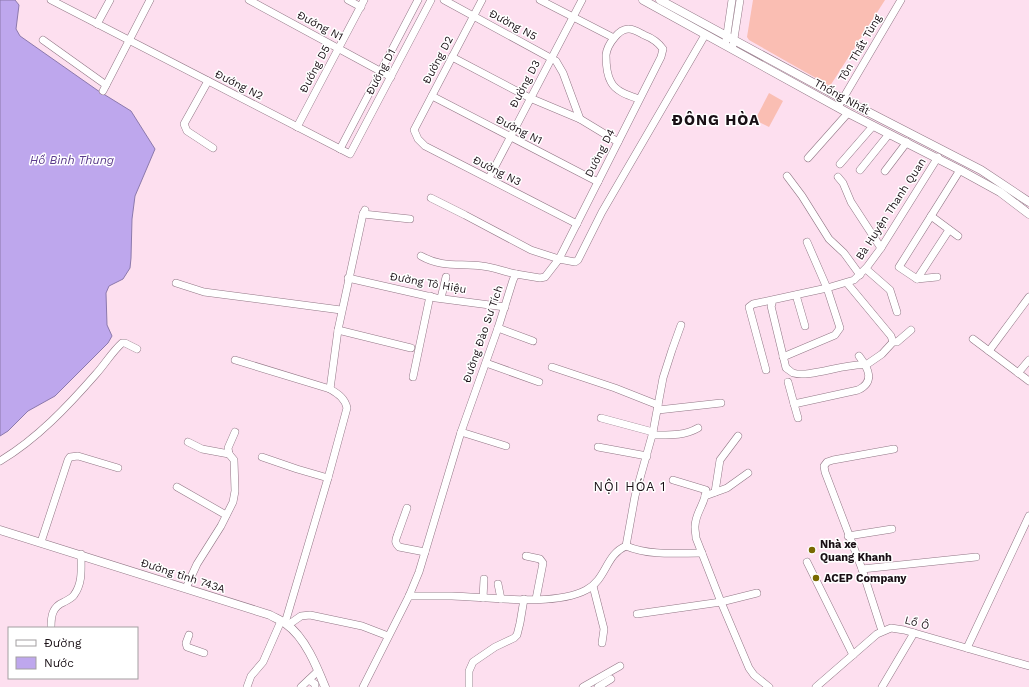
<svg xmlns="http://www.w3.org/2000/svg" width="1029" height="687" font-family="'Work Sans',sans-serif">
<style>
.grass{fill:#fabeb3}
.water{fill:#bea7ed;stroke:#8c79ac}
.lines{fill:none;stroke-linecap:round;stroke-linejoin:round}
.minor-casing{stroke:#917685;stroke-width:8}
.major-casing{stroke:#917685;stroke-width:9}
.minor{stroke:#fff;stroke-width:7}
.major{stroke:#fff;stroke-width:8}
.poi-dot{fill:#786900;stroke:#fff;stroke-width:1.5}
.labels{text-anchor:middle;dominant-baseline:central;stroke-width:3;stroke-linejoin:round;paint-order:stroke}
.street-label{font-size:11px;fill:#190f15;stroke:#fff}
.poi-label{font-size:11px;font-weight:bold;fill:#190f15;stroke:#fff;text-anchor:start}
.water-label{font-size:12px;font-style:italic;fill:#5b3b8c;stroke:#fff}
.quarter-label{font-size:13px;letter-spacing:1px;fill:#190f15;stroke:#fff}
.district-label{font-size:15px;font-weight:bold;letter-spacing:1px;fill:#190f15;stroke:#fff}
</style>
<rect width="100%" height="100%" fill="#fddfef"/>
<g class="grass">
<polygon points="753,0 885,0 830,86 749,40 747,37"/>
<polygon points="769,93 783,101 769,127 755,120"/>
</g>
<polygon class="water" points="0,0 15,0 19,5 16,29 20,36 97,90 131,111 155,149 135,196 132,219 131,258 130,268 123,279 109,286 106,293 107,325 112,336 108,343 55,396 28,411 8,431 0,436"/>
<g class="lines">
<g class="minor-casing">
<g id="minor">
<polyline points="51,0 350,154 431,0"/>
<polyline points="249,0 391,77"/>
<polyline points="348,0 361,7"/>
<polyline points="444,0 556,61 563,73 580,119 618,142"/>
<polyline points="482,0 414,130 418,139 425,146 577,224"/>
<polyline points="540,0 614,38"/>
<polyline points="97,24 110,0"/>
<polyline points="43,40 106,85"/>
<polyline points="726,41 732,0"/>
<polyline points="733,45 740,0"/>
<polyline points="452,57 530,98 580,119"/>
<polyline points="208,81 184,124 187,131 213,148"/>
<polyline points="103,91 150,0"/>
<polyline points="432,96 598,182"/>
<polyline points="838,107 901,0"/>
<polyline points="297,127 364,0"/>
<polyline points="340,149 418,0"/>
<polyline points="808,158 848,113"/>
<polyline points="840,164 873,126"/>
<polyline points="860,170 889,134"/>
<polyline points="885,171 907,142"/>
<polyline points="787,176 802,196 829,239 844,253 860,275"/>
<polyline points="838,177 843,183 851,202 881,248"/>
<polyline points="489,178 582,0"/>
<path d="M431,198l34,17 66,35 28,9 102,-202 2,-8c-5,-7 -11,-11 -19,-14 -4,-2 -10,-6 -15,-6 -10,-1 -22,16 -23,26 0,8 1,20 5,27 5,10 19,14 28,17"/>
<polyline points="363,214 410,219"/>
<polyline points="931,216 958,236"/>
<path d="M421,256c21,12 39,7 61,10 11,1 23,6 34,8"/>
<polyline points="866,269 890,290 897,312"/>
<polyline points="937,277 917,279 899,267 960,170"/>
<polyline points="348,278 436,298 505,307"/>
<polyline points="917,279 949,230"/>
<polyline points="176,283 204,292 341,310"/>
<polyline points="847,283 891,336 893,342"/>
<polyline points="796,295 805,326"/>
<polyline points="441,298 446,277"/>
<path d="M772,304l-1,2 15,62c2,1 5,4 7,5 17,5 52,-10 73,-8"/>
<path d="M681,325l-9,25 -9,28 -10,54 -18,64 -9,50c24,10 51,7 76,7"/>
<polyline points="498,328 533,341"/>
<polyline points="338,330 411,348"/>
<polyline points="973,339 1029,381"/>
<polyline points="989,351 1029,297"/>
<polyline points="783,357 835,335 840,328 827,288 807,242"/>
<path d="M235,360l95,29c8,5 15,9 17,19l-19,70 -43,145"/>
<polyline points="486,363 539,382"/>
<polyline points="866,365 882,354 893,342 897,342 911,330"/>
<polyline points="552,367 615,388 658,405"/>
<polyline points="766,370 749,307 753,304 827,288 854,280 867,267 881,248 938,157"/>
<polyline points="1018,373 1029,360"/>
<polyline points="413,377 430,296"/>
<path d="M788,382l6,22 64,-14c17,-8 11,-21 1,-34"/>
<polyline points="330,389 338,330 363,214 365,210"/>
<polyline points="794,404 798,418"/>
<polyline points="658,410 721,403"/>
<polyline points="601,418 653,432"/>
<polyline points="461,432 506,446"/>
<path d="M653,435c16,0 31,1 45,-7"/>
<polyline points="188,442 202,449 229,454"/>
<polyline points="598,447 647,456"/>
<polyline points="262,457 297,469 328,478"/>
<path d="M0,461c37,-22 68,-55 96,-87 9,-10 16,-22 26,-31h3l12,6"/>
<path d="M673,480l33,10c0,13 -12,24 -11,38 0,3 1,7 1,10l25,64 28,66 5,7 15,12"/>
<polyline points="177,487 226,515"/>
<polyline points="715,492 720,460 738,436"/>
<polyline points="705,496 727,488 748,473"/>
<path d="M407,508l-10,28c-2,5 -2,7 2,11l26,5"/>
<polyline points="848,536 892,529"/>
<polyline points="41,542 68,460 70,457 78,456 118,468"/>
<polyline points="526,556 540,559 543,563 536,599"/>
<polyline points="807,562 853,655"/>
<polyline points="862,569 976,557"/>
<polyline points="498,584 501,599"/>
<polyline points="593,586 604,629 602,643"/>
<polyline points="186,588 197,564 221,526 233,502 235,491 234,460 229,454 228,448 235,432"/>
<path d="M409,596c14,0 29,0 43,0 36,1 102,11 134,-6 21,-11 19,-35 40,-44"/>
<polyline points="483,598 484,579"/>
<polyline points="637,614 721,602 757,593"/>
<polyline points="288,625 301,616 310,615 362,626 388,636"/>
<path d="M51,628c0,-12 1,-21 13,-26 4,-2 8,-4 10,-7 9,-12 7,-27 7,-41"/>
<polyline points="882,631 862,569 825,472 824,466 827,462 833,460 894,449"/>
<polyline points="189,635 186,643 187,647 204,653"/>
<polyline points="967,648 1029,516"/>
<polyline points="309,680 315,684 315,687"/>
<polyline points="247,687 251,676 263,662 281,621"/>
<polyline points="301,687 318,671"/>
<polyline points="363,687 409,596 419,572 461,432 498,328 513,280 516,274 540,278 545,277 559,259 575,262 578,260 602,212 705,35"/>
<polyline points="469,687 469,671 473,662 495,647 514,638 517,635 520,623 524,599"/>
<polyline points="583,687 620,666"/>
<polyline points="598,687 611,679"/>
<polyline points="816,687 877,634 891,628 904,630 1029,666"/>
<polyline points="882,687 914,633"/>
</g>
</g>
<g class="major-casing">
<g id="major">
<polyline points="643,0 848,113 960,170 1000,192 1029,214"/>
<polyline points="660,0 843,99 981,170 1029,202"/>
<path d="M0,530l270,85c5,3 11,5 16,9 19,13 31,43 39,63"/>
</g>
</g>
<use href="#minor" class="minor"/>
<use href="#major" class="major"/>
</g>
<g class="poi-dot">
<circle cx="812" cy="550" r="4"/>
<circle cx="816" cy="578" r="4"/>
</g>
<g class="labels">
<g class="street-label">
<text transform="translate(513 25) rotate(28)">Đường N5</text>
<text transform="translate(320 26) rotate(28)">Đướng N1</text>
<text transform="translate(860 48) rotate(-60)">Tôn Thất Tùng</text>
<text transform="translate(438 60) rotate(-62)">Đường D2</text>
<text transform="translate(315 69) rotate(-62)">Đướng D5</text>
<text transform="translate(381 72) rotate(-62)">Đướng D1</text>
<text transform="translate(525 84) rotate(-62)">Đường D3</text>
<text transform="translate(239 85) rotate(27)">Đướng N2</text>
<text transform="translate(842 97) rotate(29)">Thống Nhất</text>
<text transform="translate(519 130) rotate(27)">Đường N1</text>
<text transform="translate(600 153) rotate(-63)">Dường D4</text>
<text transform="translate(497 171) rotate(27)">Đường N3</text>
<text transform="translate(891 209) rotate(-57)">Bà Huyện Thanh Quan</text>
<text transform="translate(428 283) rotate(10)">Đường Tô Hiệu</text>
<text transform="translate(483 334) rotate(-71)">Đường Đào Sư Tích</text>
<text transform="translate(183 576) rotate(18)">Đường tỉnh 743A</text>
<text transform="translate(917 623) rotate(15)">Lồ Ô</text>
</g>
<g class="poi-label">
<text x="820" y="544">Nhà xe<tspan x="820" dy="13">Quang Khanh</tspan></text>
<text x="824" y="578">ACEP Company</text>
</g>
<g class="water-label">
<text x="72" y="160">Hồ Bình Thung</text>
</g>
<g class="quarter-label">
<text x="630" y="486">NỘI HÓA 1</text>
</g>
<g class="district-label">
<text x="716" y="120">ĐÔNG HÒA</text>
</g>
</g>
<rect x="8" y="627" width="130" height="52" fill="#ffffff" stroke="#a39fa1"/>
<rect x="16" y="640" width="20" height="6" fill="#ffffff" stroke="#a39fa1"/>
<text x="44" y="647" font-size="12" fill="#190f15">Đường</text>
<rect x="16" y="657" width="20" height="12" fill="#bea7ed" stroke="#a39fa1"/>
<text x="44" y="667" font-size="12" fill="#190f15">Nước</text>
</svg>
